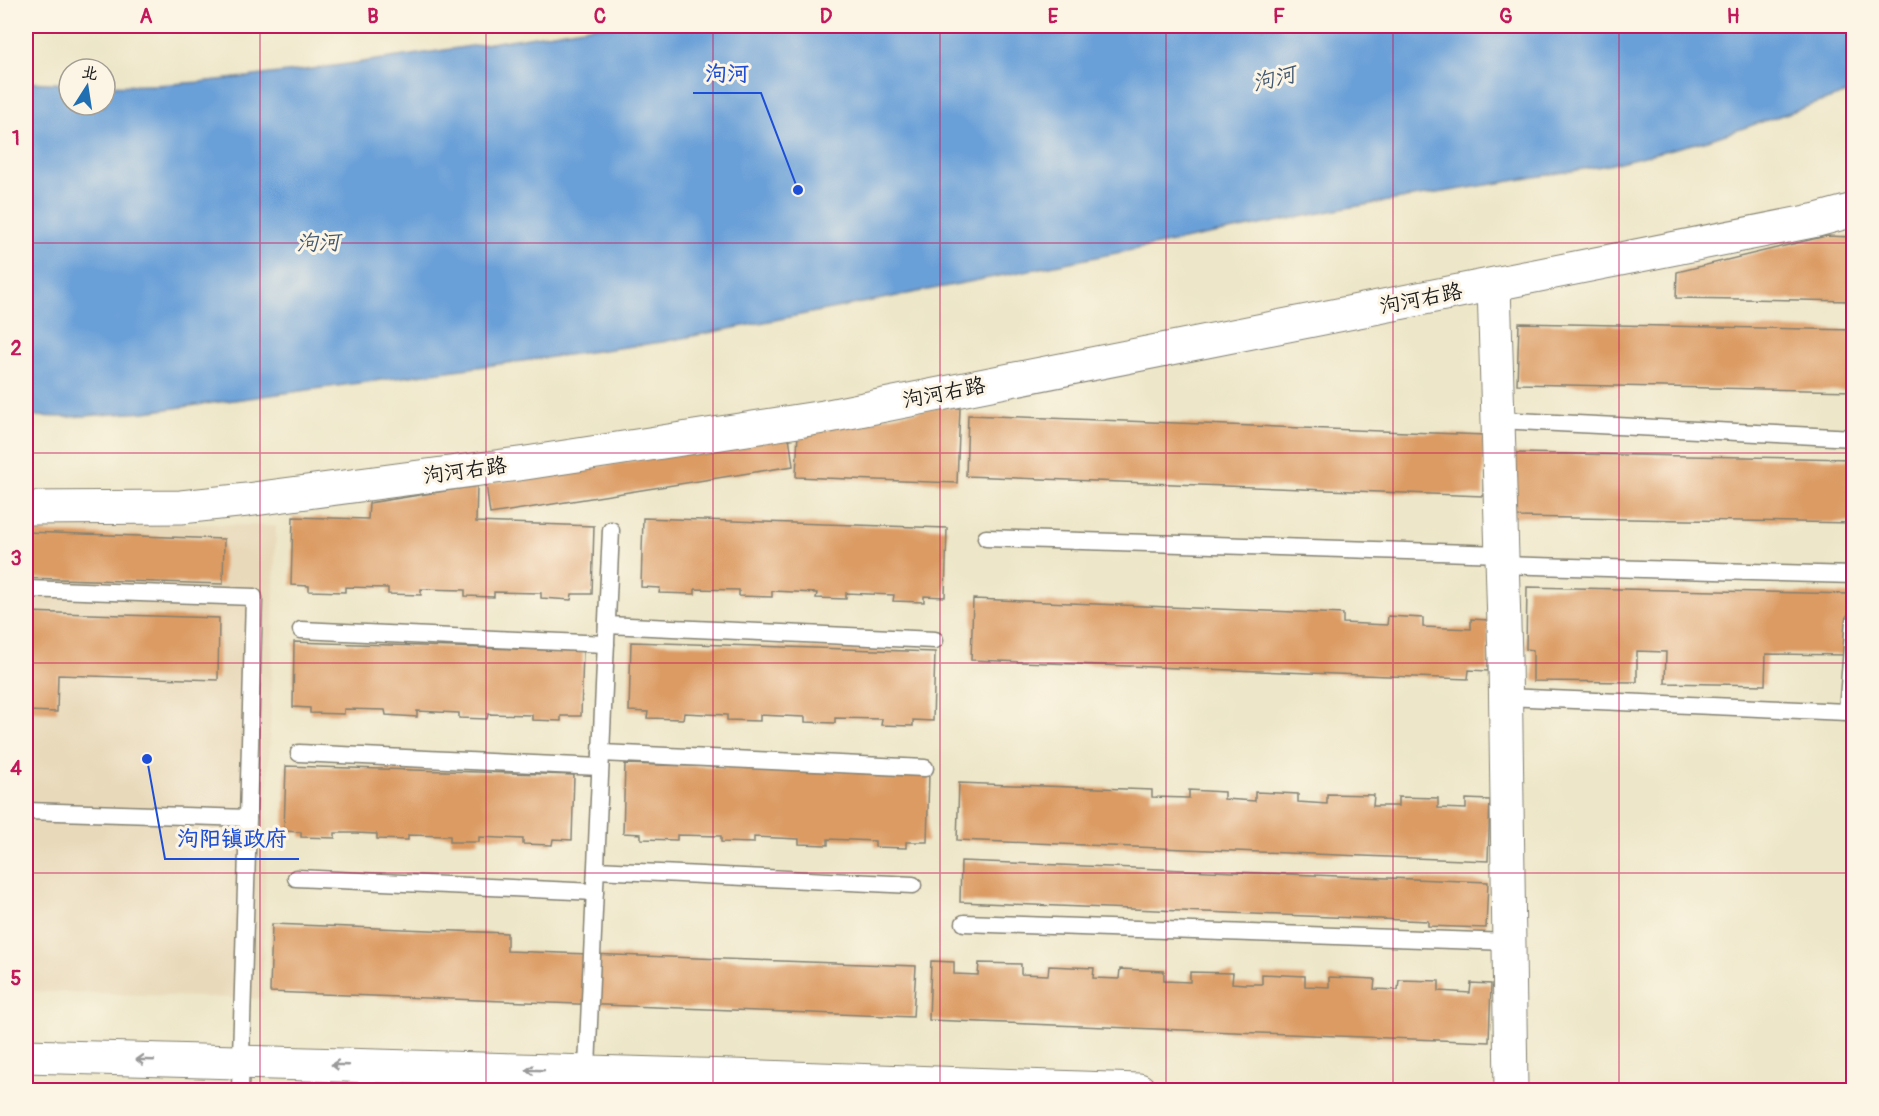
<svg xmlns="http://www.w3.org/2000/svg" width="1879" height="1116" font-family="Pangolin,'LXGW WenKai TC',sans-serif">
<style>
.built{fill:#e8d9ba}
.green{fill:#87d28e;stroke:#527755;stroke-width:1.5}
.water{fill:#6ba0d8;stroke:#445e7a;stroke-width:1.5}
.building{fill:#dc9b64}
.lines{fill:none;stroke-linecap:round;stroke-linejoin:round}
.service-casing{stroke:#848172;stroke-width:19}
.minor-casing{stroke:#848172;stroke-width:35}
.service{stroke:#fff;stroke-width:16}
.minor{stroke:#fff;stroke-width:33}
.oneway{stroke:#999}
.grid{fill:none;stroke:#c2185b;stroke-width:1.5;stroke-opacity:0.55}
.labels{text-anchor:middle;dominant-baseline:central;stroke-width:6;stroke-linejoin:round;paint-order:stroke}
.street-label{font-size:21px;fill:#1c1c1c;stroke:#fcf5e5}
.water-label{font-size:22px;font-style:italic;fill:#405771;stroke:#fcf5e5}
.leader{fill:none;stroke:#1d4ed8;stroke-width:2}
.callout-dot{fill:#1d4ed8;stroke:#fcf5e5;stroke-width:2}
.callout-label{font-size:22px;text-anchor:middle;font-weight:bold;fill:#1d4ed8;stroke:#fcf5e5;stroke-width:6;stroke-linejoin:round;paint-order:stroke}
.neatline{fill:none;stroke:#c2185b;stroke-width:2}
.grid-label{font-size:20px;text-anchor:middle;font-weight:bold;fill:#c2185b}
</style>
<rect width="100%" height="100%" fill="#fcf5e5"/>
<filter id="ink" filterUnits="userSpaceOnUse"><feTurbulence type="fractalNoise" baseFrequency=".0167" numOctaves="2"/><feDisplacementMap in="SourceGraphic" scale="12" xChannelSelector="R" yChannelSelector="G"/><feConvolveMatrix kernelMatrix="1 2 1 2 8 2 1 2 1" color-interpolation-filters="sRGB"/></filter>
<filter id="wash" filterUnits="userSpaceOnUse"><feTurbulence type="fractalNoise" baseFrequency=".008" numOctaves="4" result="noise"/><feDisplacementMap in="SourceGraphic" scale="24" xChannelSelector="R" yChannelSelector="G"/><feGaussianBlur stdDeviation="1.35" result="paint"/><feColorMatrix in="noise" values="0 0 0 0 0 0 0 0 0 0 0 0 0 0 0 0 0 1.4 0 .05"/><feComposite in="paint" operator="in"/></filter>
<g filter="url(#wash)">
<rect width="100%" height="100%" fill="#ede6c8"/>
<polygon class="built" points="26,518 276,526 262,999 26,991"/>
<polygon class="green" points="132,26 344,26 259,31"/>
<path class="water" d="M595,26h1258v65l-145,49 -100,25 -262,43 -684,134 -517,70 -77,5 -42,-1v-334l43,2v21h36v-20c64,3 128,-7 192,-14 99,-13 199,-28 298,-45z"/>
<g id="blocks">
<g class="building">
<polygon points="1826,236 1854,237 1854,301 1676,298 1677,272"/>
<polygon points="1519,323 1854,330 1854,391 1517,384"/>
<polygon points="941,407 960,408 957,483 796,477 798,432"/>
<polygon points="968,415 1485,435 1483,496 966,476"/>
<polygon points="789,436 793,466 490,514 486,484"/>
<polygon points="1514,453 1854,459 1854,523 1513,517"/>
<polygon points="477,486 476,522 594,526 592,594 572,594 571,600 541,598 541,593 494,592 494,597 465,596 465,590 421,589 421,595 388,594 388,588 345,587 345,592 309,591 309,586 291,585 293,517 368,519 369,503"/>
<polygon points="643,518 947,528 945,597 924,596 924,602 893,601 894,595 846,593 846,599 816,598 817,593 772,591 772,597 739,596 739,590 695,589 695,594 659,593 660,588 641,587"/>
<polygon points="26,532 224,539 223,584 26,578"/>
<polygon points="1527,587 1851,594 1850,655 1766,654 1765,685 1665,683 1666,652 1637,651 1637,682 1533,681 1533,650 1526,649"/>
<polygon points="973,599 1343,614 1343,623 1387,625 1388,616 1423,618 1423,627 1471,629 1471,619 1489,620 1488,671 1469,670 1468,679 971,660"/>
<polygon points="26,612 219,618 218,680 58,675 57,712 26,711"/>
<polygon points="294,642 583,651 581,716 561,716 561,721 532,720 532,715 488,714 487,719 459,718 459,713 417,711 417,717 386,715 385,710 344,709 344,714 310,713 310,708 293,707"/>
<polygon points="631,642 935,652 933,721 913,720 913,726 881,725 882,719 835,718 835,723 805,722 805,717 781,716 760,715 760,721 727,720 727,715 705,714 684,713 683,719 647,718 648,712 629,711"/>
<polygon points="625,764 929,773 927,842 906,842 906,848 875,847 875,841 828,839 828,845 799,844 799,839 754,837 754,843 721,842 721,836 677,835 677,840 641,839 641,834 623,833"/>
<polygon points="286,766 574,775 572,840 553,839 552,845 523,844 523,839 500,838 479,837 479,842 450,842 450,836 408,835 408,840 377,839 377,834 356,833 335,833 335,838 301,837 301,832 284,831"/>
<polygon points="959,783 1152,790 1152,797 1189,798 1189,790 1224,792 1224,799 1255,801 1255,792 1298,794 1298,802 1327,804 1327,794 1374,795 1373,806 1398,806 1398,797 1438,798 1438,808 1466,809 1466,799 1490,800 1488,861 957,840"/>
<polygon points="961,861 1488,882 1486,928 1428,926 1428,921 960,902"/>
<polygon points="272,924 507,933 507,951 916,966 913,1017 270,992"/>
<polygon points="931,961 954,962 954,974 978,975 979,963 1021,964 1021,974 1048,975 1049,966 1094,968 1093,978 1119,979 1120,969 1164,971 1164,981 1190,982 1190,972 1233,973 1232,983 1245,984 1262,984 1262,974 1305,976 1305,986 1329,987 1329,977 1375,979 1374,989 1398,990 1399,980 1439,981 1439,991 1470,993 1471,983 1491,984 1489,1042 929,1020"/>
</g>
</g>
</g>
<g filter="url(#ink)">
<use href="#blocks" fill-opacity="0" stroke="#848172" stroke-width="1.5"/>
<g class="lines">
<g class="service-casing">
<g id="service">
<polyline points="1498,420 1854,438"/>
<polyline points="986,538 1502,554"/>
<polyline points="1502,565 1854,575"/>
<polyline points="26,589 254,597 248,818"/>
<polyline points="607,625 935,640"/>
<polyline points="301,630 606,644"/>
<polyline points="1506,697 1847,712 1854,621"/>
<polyline points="299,753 600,767"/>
<polyline points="601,753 925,768"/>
<polyline points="26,811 248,818 240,1090"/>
<polyline points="596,870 913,885"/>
<polyline points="296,878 595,892"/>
<polyline points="964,923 1509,942"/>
<polyline points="586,1090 611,530"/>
</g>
</g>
<g class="minor-casing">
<g id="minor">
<polyline points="1494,285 1505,659 1511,1090"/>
<polyline points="26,508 181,507 247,500 526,463 824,417 1817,220 1854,210"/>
<polyline points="26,1056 732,1076 1139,1090"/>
</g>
</g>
<use href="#service" class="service"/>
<use href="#minor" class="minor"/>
</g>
<defs><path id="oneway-shaft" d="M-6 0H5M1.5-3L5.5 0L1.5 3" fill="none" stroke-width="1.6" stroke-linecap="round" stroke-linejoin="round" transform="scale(1.5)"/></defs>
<g class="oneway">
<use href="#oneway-shaft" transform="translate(145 1060) rotate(-178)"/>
<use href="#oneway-shaft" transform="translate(340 1065) rotate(-178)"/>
<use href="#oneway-shaft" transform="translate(535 1070) rotate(-178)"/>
</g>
</g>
<path class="grid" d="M260,26v1064M486,26v1064M713,26v1064M940,26v1064M1166,26v1064M1393,26v1064M1619,26v1064M26,243h1828M26,453h1828M26,663h1828M26,873h1828"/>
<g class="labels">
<g class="street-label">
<text transform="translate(1421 299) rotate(-11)">泃河右路</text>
<text transform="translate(944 393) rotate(-11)">泃河右路</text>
<text transform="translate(465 471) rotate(-8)">泃河右路</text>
</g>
<g class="water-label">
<text transform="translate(1274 79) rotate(-14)">泃河</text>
<text transform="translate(318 243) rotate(-2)">泃河</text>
</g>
</g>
<path class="leader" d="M798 190L761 93H693M147 759L165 859H299"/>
<g class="callout-dot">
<circle cx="798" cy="190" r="6"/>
<circle cx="147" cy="759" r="6"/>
</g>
<g class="callout-label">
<text x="727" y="81">泃河</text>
<text x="232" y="846">泃阳镇政府</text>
</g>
<rect width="1879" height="1116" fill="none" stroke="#fcf5e5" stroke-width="66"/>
<g transform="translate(87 87) rotate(12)"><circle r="28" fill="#fcf5e5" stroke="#a29e95" stroke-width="1.5"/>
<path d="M0-4.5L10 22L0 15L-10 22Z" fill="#1f6fb2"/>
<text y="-9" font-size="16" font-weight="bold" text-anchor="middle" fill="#1c1c1c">北</text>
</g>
<rect x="33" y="33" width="1813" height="1050" class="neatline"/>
<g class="grid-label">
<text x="146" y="23">A</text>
<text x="373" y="23">B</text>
<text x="600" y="23">C</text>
<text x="826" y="23">D</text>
<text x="1053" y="23">E</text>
<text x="1279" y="23">F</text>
<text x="1506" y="23">G</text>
<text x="1733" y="23">H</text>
<text x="16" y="145">1</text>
<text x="16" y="355">2</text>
<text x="16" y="565">3</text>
<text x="16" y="775">4</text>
<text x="16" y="985">5</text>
</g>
</svg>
